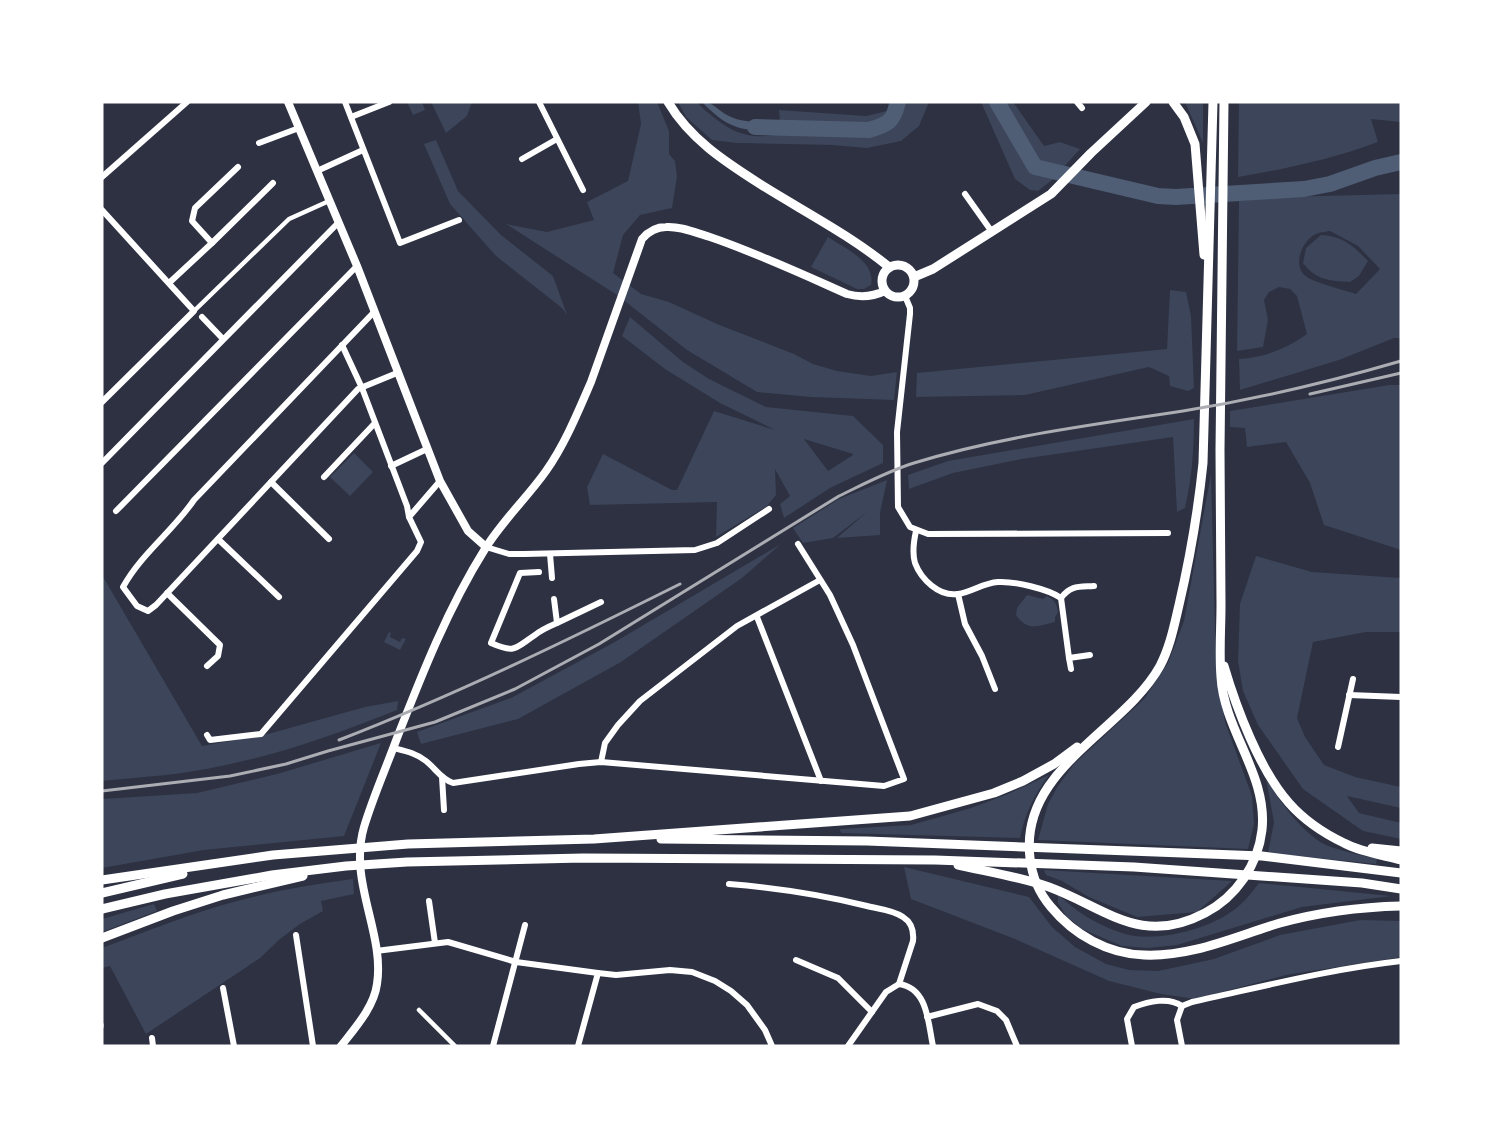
<svg xmlns="http://www.w3.org/2000/svg" width="1503" height="1148" font-family="Rubik,sans-serif">
<style>
.green{fill:#3c4559;fill-rule:evenodd}
.water{fill:#4f5d75}
.lines{fill:none;stroke-linecap:round;stroke-linejoin:round}
.river{stroke:#4f5d75;stroke-width:16}
.service{stroke:#fff;stroke-width:3}
.pedestrian{stroke:#fff;stroke-width:4.5}
.minor{stroke:#fff;stroke-width:6}
.tertiary{stroke:#fff;stroke-width:8}
.primary{stroke:#fff;stroke-width:9}
.trunk{stroke:#fff;stroke-width:9}
.rail{stroke:#abadb3;stroke-width:3}
</style>
<rect width="100%" height="100%" fill="#2d3142"/>
<g class="green">
<polygon points="407,102 422,102 425,110 413,115"/>
<polygon points="431,102 472,102 467,116 446,133"/>
<polygon points="638,102 657,102 669,131 669,154 675,161 677,176 672,208 640,215 623,235 613,273 641,294 669,302 717,324 794,354 813,364 837,371 871,376 897,372 894,400 811,397 757,392 687,350 617,295 506,224 547,232 594,220 587,202 628,181 641,124"/>
<path d="M678,102h19c4,5 9,9 14,13 22,19 41,25 70,19l-2,-24 87,6 21,-5 2,-9h40l-10,24 -18,15 -34,7 -35,-3 -95,-2 -25,-3 -26,-23z"/>
<polygon points="981,102 1013,102 1044,146 1060,142 1080,149 1052,180 1038,191 1030,190 1015,179"/>
<polygon points="1185,102 1203,102 1203,143"/>
<path d="M1239,102h162v20l-30,-3 7,23c-46,17 -92,27 -140,35z"/>
<polygon points="436,140 458,191 501,235 553,276 567,315 562,308 496,256 450,204 424,144"/>
<path d="M1401,194v144h-7l-55,22 -99,30 -1,-31c26,-2 47,-10 68,-25l-10,-38 -7,-7 -11,-2 -10,5 -5,8 4,20 -5,27 -26,4 2,-150 39,-4zM1330,231l28,15 22,23 -24,25c-12,-4 -40,-11 -49,-17 -16,-10 -5,-37 9,-43 4,-2 10,-2 14,-3z"/>
<path d="M1321,235c20,0 34,12 47,26l-9,15 -9,6c-21,-1 -34,-2 -47,-19l3,-15z"/>
<path d="M828,237c16,11 48,24 43,48l-7,4h-7l-46,-22z"/>
<polygon points="1170,290 1186,292 1191,316 1194,388 1188,391 1170,386 1169,376 1149,367 1025,395 916,397 917,373 1167,349"/>
<path d="M630,317l53,45 26,17 57,28 87,9 30,29v18l-53,25 -46,30 -4,-14 10,-8 -15,-27 1,26 -9,11 -51,31 1,-35 -127,3 -3,-18 16,-33 69,36h5l37,-79 61,19 -55,-27 -55,-34 -43,-33zM804,439l49,15v1l-25,16z"/>
<polygon points="1389,385 1401,385 1401,550 1324,525 1310,483 1286,442 1247,447 1245,428 1230,427 1230,411"/>
<path d="M1194,419c0,31 -2,59 -9,89l-8,4 -4,-75 -151,22 -69,14 -44,16 -1,-14 40,-14z"/>
<polygon points="354,453 373,472 350,496 330,477"/>
<polygon points="1211,474 1216,668 1225,722 1252,796 1254,824 1248,849 1038,840 1048,804 1058,786 1074,764 1144,699 1168,663 1184,621"/>
<polygon points="887,480 880,513 880,535 837,538 867,512 833,538 803,543 793,528 839,499"/>
<polygon points="781,544 742,578 621,662 518,719 421,744 417,732 511,698 613,643"/>
<polygon points="1256,556 1312,572 1401,578 1401,632 1366,632 1313,642 1297,718 1305,737 1324,765 1355,777 1401,787 1401,808 1347,796 1359,813 1401,823 1401,839 1363,831 1303,789 1258,725 1243,691 1238,661 1240,604"/>
<path d="M102,575l100,171 66,-12 97,-27 33,-6 -1,9c-58,23 -115,44 -176,56 -39,9 -79,11 -119,15z"/>
<path d="M1027,595l16,4 4,-3c8,4 10,8 11,17l-3,4v5c-17,4 -27,10 -39,-7l1,-7z"/>
<polygon points="389,632 391,633 390,637 400,642 402,638 406,639 400,650 384,642"/>
<polygon points="381,743 344,836 204,850 102,868 102,799 197,793 277,774"/>
<path d="M1049,775c-15,20 -24,39 -29,63l-179,-5 -1,-4 71,-4 60,-17 37,-14z"/>
<path d="M1266,779c14,22 39,59 65,68 15,5 31,8 46,12l-1,5 -108,-11 6,-31z"/>
<polygon points="904,867 1029,897 1052,927 1075,947 1106,964 1129,970 1158,971 1214,959 1280,935 1360,920 1401,921 1401,957 1286,975 1195,999 1161,994 1109,981 1015,939 911,899"/>
<polygon points="1044,870 1232,881 1197,912 1137,917 1089,897 1062,881 1046,875"/>
<path d="M353,879l1,15 -33,7 2,10 -23,13 -20,15 -20,19 -114,76 -36,-68 -8,2v-20c46,-17 91,-36 139,-48 37,-10 74,-16 112,-21z"/>
<path d="M1259,883l132,13 -89,11 -125,38 -29,3 -26,-2 -40,-17 -16,-13 -8,-13v-8c9,7 19,16 29,22 14,8 31,16 47,19 33,4 83,-9 107,-32 7,-6 12,-14 18,-21z"/>
<polygon points="154,904 157,911 102,932 102,919"/>
</g>
<path class="water" d="M702,102c12,0 15,8 25,13 14,8 34,7 49,9v8c-36,-2 -48,-3 -74,-30z"/>
<g class="lines">
<g class="river">
<polyline points="997,102 1035,167 1158,196 1176,197 1304,189 1330,184 1375,168 1401,162"/>
<path d="M755,127l114,3c20,-6 24,-8 29,-28"/>
</g>
<polyline class="service" points="102,1024 102,1027"/>
<g class="pedestrian">
<polyline points="194,311 289,219 329,201"/>
<polyline points="419,1010 455,1046"/>
</g>
<g class="minor">
<polyline points="345,102 400,243 459,220"/>
<polyline points="539,102 583,190"/>
<polyline points="1077,102 1082,108"/>
<polyline points="351,117 389,102"/>
<polyline points="259,143 299,128"/>
<polyline points="522,159 557,139"/>
<polyline points="317,171 363,150"/>
<polyline points="102,177 187,102"/>
<polyline points="965,194 992,232"/>
<polyline points="102,210 194,311 102,402"/>
<polyline points="212,243 192,221 195,208 238,167"/>
<polyline points="169,283 212,243 273,183"/>
<polyline points="905,296 910,308 910,314 897,432 898,507 910,527 928,534 1168,533"/>
<path d="M375,311l-181,189c-21,31 -53,54 -71,87l14,19 11,5 8,-6 202,-216 39,-16"/>
<polyline points="202,317 223,339"/>
<polyline points="342,345 362,388 407,506 409,517"/>
<polyline points="102,463 338,223"/>
<polyline points="391,466 427,449"/>
<polyline points="324,477 375,423"/>
<polyline points="271,482 329,539"/>
<polyline points="116,511 357,266"/>
<path d="M916,531c-2,9 -4,22 -1,32 6,16 24,34 43,31 14,-2 25,-11 40,-12 16,-1 50,7 63,16 10,-13 18,-11 33,-12"/>
<polyline points="218,539 279,597"/>
<polyline points="486,547 509,554 524,554 695,550 717,543 769,509"/>
<polyline points="550,554 552,578"/>
<path d="M539,572l-19,1 -29,70c25,11 24,5 44,-8 6,-5 15,-9 22,-12l-3,-24"/>
<polyline points="167,593 220,645 218,656 207,666"/>
<polyline points="958,594 965,624 982,656 995,689"/>
<polyline points="1061,598 1069,658 1090,655"/>
<polyline points="757,617 821,781"/>
<polyline points="557,623 601,602"/>
<polyline points="1069,658 1071,669"/>
<polyline points="1349,695 1401,697"/>
<polyline points="207,735 210,740 261,734 417,551 421,542 409,517 440,481"/>
<polyline points="1338,747 1353,679"/>
<path d="M393,748c12,3 23,5 33,13 9,7 15,18 27,22l126,-19 22,-2 283,24 20,-7 -51,-134 -23,-50 -32,-51"/>
<polyline points="601,762 605,743 618,725 640,701 737,626 820,580"/>
<polyline points="442,777 444,810"/>
<path d="M729,884c49,4 90,10 138,22 11,3 26,4 36,11 8,5 11,14 10,24l-14,43 -13,8 -38,54"/>
<polyline points="429,901 435,943"/>
<polyline points="296,935 313,1046"/>
<polyline points="376,951 448,942 516,962 598,973 616,975 670,970 692,972 715,981 731,991 747,1005 765,1030 772,1046"/>
<polyline points="796,960 838,978 872,1012"/>
<path d="M899,984c29,4 29,39 34,62"/>
<polyline points="223,988 234,1046"/>
<path d="M1182,1006l10,-4c69,-15 138,-33 209,-41"/>
<polyline points="927,1017 978,1004 997,1011 1006,1020 1017,1046"/>
<polyline points="152,1038 153,1046"/>
<polyline points="493,1046 525,925"/>
<polyline points="578,1046 598,973"/>
<path d="M1132,1046l-5,-27 7,-12c15,-6 35,-10 48,-1"/>
<polyline points="1182,1046 1177,1020 1182,1006"/>
</g>
<g class="tertiary">
<polyline points="288,102 357,266 440,481 468,531 486,547"/>
<path d="M341,1046c14,-18 33,-39 36,-62 8,-51 -29,-102 -13,-157 9,-30 22,-59 33,-89 25,-64 51,-130 88,-189 17,-28 42,-51 61,-78 19,-27 32,-59 45,-89l51,-143c6,-7 14,-12 24,-12 15,-1 30,6 44,10 47,16 92,37 137,57 14,4 25,3 38,-3"/>
</g>
<g class="primary">
<path d="M668,102c22,37 56,59 92,82 43,27 90,51 129,83"/>
<circle cx="898" cy="281" r="16"/>
<polyline points="914,277 933,269 1051,194 1091,153 1146,102"/>
</g>
<g class="trunk">
<polyline points="1173,102 1184,117 1195,144 1204,255"/>
<path d="M1213,102l-10,361c-5,48 -13,95 -24,142 -5,21 -9,42 -19,61 -36,65 -141,103 -130,192 2,18 9,35 21,49 23,28 57,47 93,48 48,2 92,-19 136,-32 40,-11 80,-16 121,-17"/>
<path d="M1224,666c12,41 36,105 65,137 15,17 34,30 55,40 17,9 38,12 57,17"/>
<polyline points="661,839 867,841 1262,856 1401,873"/>
<polyline points="1372,848 1401,851"/>
<path d="M958,865c31,7 62,12 91,22 57,21 92,60 156,26 31,-16 53,-48 57,-83 6,-55 -38,-99 -41,-153 -2,-24 0,-48 0,-72 0,-52 -1,-103 -1,-155 1,-116 3,-232 4,-348"/>
<polyline points="102,880 273,855 408,844 594,839 910,816 994,793 1023,781 1054,764 1077,747"/>
<polyline points="102,893 183,874"/>
<polyline points="102,909 165,894 272,875 346,866 407,862 583,858 935,860 1134,867 1362,883 1401,889"/>
<polyline points="102,938 173,911 223,895 303,876"/>
</g>
<g class="rail">
<polyline points="1310,394 1401,373"/>
<path d="M339,740c116,-45 229,-100 341,-156"/>
<path d="M102,791l128,-15 56,-12 42,-13 107,-29 80,-33 84,-45 240,-148c25,-12 49,-25 75,-33 88,-27 179,-38 269,-52 74,-12 146,-29 218,-50"/>
</g>
</g>
<rect width="1503" height="1148" fill="none" stroke="#ffffff" stroke-width="207"/>
</svg>
